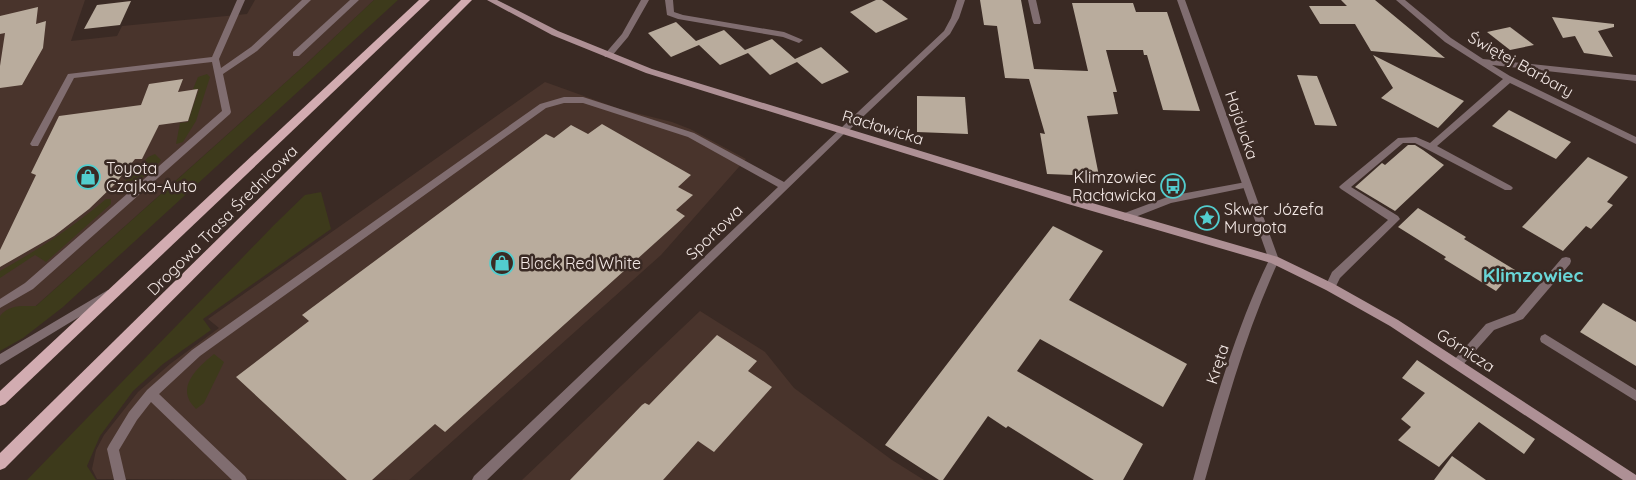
<svg xmlns="http://www.w3.org/2000/svg" width="1636" height="480" font-family="Quicksand,sans-serif">
<style>
.built{fill:#49342c}
.green{fill:#3d3a1b}
.building{fill:#b9ac9d}
.lines{fill:none;stroke-linecap:round;stroke-linejoin:round}
.lane{fill:#806d70;fill-rule:evenodd}
.street{fill:#806d70;fill-rule:evenodd}
.secondary{fill:#ae9095;fill-rule:evenodd}
.primary{fill:#d2acb1;fill-rule:evenodd}
.labels{text-anchor:middle;dominant-baseline:central;stroke-width:5;stroke-linejoin:round;paint-order:stroke}
.street-label{font-size:16px;fill:#f4e9e6;stroke:#3a2a24}
.poi-label{font-size:16px;fill:#f4e9e6;stroke:#3a2a24;text-anchor:start}
.quarter-label{font-size:19px;font-weight:bold;fill:#69d6d7;stroke:#3a2a24}
</style>
<rect width="100%" height="100%" fill="#3a2a24"/>
<g class="built">
<polygon points="0,0 85,0 71,41 117,36 122,26 247,14 255,0 374,0 305,65 0,338"/>
<polygon points="545,82 620,109 672,122 690,129 746,159 661,255 409,480 97,479 92,469 96,450 104,435 138,392 170,364 219,328 208,319"/>
<polygon points="700,311 765,352 794,388 892,460 924,480 522,480"/>
</g>
<g class="green">
<path d="M374,0h24l-335,307 -40,31 -23,13v-35c9,-12 23,-10 36,-10l269,-241z"/>
<polygon points="207,74 210,77 196,121 183,142 176,144 180,123 188,122 199,89 193,89 198,77"/>
<polygon points="155,154 161,160 159,163 134,185 122,186 138,163 143,163 148,157"/>
<polygon points="321,192 331,229 203,319 211,330 163,364 133,391 100,436 87,466 96,480 27,480 274,225 305,195"/>
<path d="M106,199h5v5l-65,58 -11,-7 -35,23v-7c38,-21 73,-44 106,-72z"/>
<path d="M214,354l10,8 -20,41 -8,6c-22,-21 1,-41 18,-55z"/>
</g>
<g class="building">
<polygon points="876,0 882,0 908,19 876,33 850,12"/>
<polygon points="980,0 1021,0 1034,69 1088,71 1072,3 1133,3 1136,12 1167,12 1200,111 1163,110 1147,55 1144,55 1143,50 1106,50 1117,92 1113,92 1118,114 1087,116 1099,176 1047,174 1040,133 1045,134 1029,79 1005,78 997,26 984,25"/>
<polygon points="1341,0 1375,0 1445,58 1371,51 1355,24 1320,24 1309,6 1347,6"/>
<polygon points="131,1 120,25 84,29 97,5"/>
<polygon points="38,7 36,24 46,21 43,48 22,85 0,88 0,66 5,33 0,34 0,16"/>
<polygon points="1552,17 1614,24 1614,27 1598,31 1613,57 1584,53 1575,36 1563,38"/>
<polygon points="676,22 696,41 724,30 745,50 772,39 795,59 821,47 849,72 822,84 797,62 770,75 748,53 720,65 699,45 671,57 648,33"/>
<polygon points="1510,27 1534,45 1510,50 1487,32"/>
<polygon points="1373,55 1464,101 1438,128 1381,98 1393,88"/>
<polygon points="1297,75 1317,76 1337,126 1315,125"/>
<polygon points="183,79 178,92 198,89 188,121 159,125 142,159 135,159 115,184 89,209 54,236 0,267 0,250 36,175 31,173 59,116 141,105 149,84"/>
<polygon points="917,96 965,97 968,134 917,132"/>
<polygon points="1509,110 1571,142 1556,159 1492,126"/>
<polygon points="602,124 691,175 678,187 693,195 676,210 685,216 445,432 435,424 372,480 347,480 236,377 309,321 302,315 546,134 554,138 571,125 588,134"/>
<polygon points="1408,145 1415,145 1423,150 1444,165 1395,211 1355,187 1382,163 1385,165"/>
<polygon points="1588,157 1628,177 1607,202 1613,205 1591,229 1586,226 1563,251 1522,227"/>
<polygon points="1418,208 1466,237 1464,239 1515,270 1496,291 1444,259 1446,257 1398,227"/>
<polygon points="1053,226 1103,251 1069,300 1187,364 1163,407 1040,339 1017,371 1143,444 1123,480 1094,480 1008,426 1006,428 988,416 943,480 939,480 885,445"/>
<polygon points="1603,303 1636,322 1636,366 1580,332"/>
<polygon points="717,335 757,361 748,371 772,387 714,452 698,441 663,480 570,480 642,405 645,403 649,405"/>
<polygon points="1417,360 1535,439 1524,454 1479,422 1439,467 1398,440 1411,427 1401,419 1425,393 1402,378"/>
<polygon points="1452,456 1486,480 1434,480"/>
</g>
<g class="lines">
<g class="lane">
<polygon points="237,0 245,0 219,59 221,68 251,47 302,0 311,0 257,51 223,74 231,112 230,114 33,289 0,308 0,299 25,283 222,111 212,62 74,78 38,146 32,146 30,144 68,74 212,57"/>
<polygon points="350,0 359,0 299,56 293,56 293,52"/>
<polygon points="665,0 673,0 674,12 683,15 784,32 803,40 799,43 783,37 678,19 667,15"/>
<polygon points="1028,0 1036,0 1041,22 1040,24 1034,24 1033,22"/>
<polygon points="564,97 583,97 694,133 784,182 841,128 847,128 848,130 487,480 472,480 474,476 778,187 688,137 583,103 564,103 546,108 200,356 159,394 245,476 247,480 232,480 151,402 137,420 119,450 126,480 114,480 107,449 109,445 129,412 147,390 192,350 540,104"/>
<polygon points="1246,182 1251,185 1249,187 1171,203 1125,221 1120,217 1122,214 1170,196"/>
<polygon points="108,290 112,291 113,294 112,297 0,365 0,354"/>
</g>
<g class="street">
<polygon points="641,0 649,0 628,37 611,57 605,57 604,55 622,34"/>
<polygon points="957,0 965,0 959,18 950,34 847,132 841,132 840,130 841,128 944,31 951,18"/>
<path d="M1177,0h8l94,260c-33,71 -53,145 -74,220h-12c21,-75 42,-149 76,-220z"/>
<polygon points="1396,0 1405,0 1451,38 1483,59 1636,75 1636,81 1492,65 1510,76 1636,137 1636,144 1510,83 1437,146 1511,186 1513,188 1511,190 1505,190 1415,143 1403,143 1351,187 1398,216 1400,219 1340,278 1334,290 1326,290 1325,287 1332,272 1388,220 1341,189 1339,187 1341,185 1398,138 1416,137 1430,143 1503,79 1445,42"/>
<polygon points="1566,257 1570,258 1571,261 1570,264 1523,319 1494,330 1461,367 1457,369 1453,367 1451,364 1453,361 1486,324 1515,313 1562,258"/>
<polygon points="1545,334 1636,390 1636,401 1541,342 1540,339 1541,336"/>
</g>
<polygon class="secondary" points="487,0 497,0 558,31 652,69 1068,196 1278,257 1334,284 1398,320 1636,475 1636,480 1623,480 1390,326 1326,290 1271,263 1068,204 646,73 552,35"/>
<g class="primary">
<polygon points="419,0 430,0 5,404 0,406 0,391"/>
<polygon points="461,0 472,0 5,468 0,470 0,453"/>
</g>
</g>
<defs>
<g id="shop-ring" transform="scale(1.25)"><circle r="9.5" fill="#3a2a24" stroke="#52cdce" stroke-width="1.5"/><path d="M-5-2.5h2.3a2.7 3.5 0 0 1 5.4 0H5L5.5 6h-11ZM-1.5-2.5h3a1.5 2.3 0 0 0-3 0Z" fill="#52cdce"/></g>
<g id="bus-ring" transform="scale(1.25)"><circle r="9.5" fill="#3a2a24" stroke="#52cdce" stroke-width="1.5"/><path d="M-5-6H5V4H4V6H2V4H-2V6H-4V4H-5ZM-3.5-4V0h7V-4ZM-3.5 1.2v1.5H-2V1.2ZM2 1.2v1.5H3.5V1.2Z" fill="#52cdce"/></g>
<g id="sight-ring" transform="scale(1.25)"><circle r="9.5" fill="#3a2a24" stroke="#52cdce" stroke-width="1.5"/><path d="M0-6L1.8-2.2L6-1.7L2.9 1.2L3.7 5.4L0 3.3L-3.7 5.4L-2.9 1.2L-6-1.7L-1.8-2.2Z" fill="#52cdce"/></g>
</defs>
<g fill-rule="evenodd">
<use href="#shop-ring" x="88" y="177"/>
<use href="#bus-ring" x="1173" y="186"/>
<use href="#sight-ring" x="1207" y="218"/>
<use href="#shop-ring" x="502" y="263"/>
</g>
<g class="labels">
<g class="street-label">
<text transform="translate(1521 64) rotate(29)">Świętej Barbary</text>
<text transform="translate(1242 125) rotate(71)">Hajducka</text>
<text transform="translate(883 127) rotate(17)">Racławicka</text>
<text transform="translate(222 220) rotate(-45)">Drogowa Trasa Średnicowa</text>
<text transform="translate(714 232) rotate(-44)">Sportowa</text>
<text transform="translate(1466 350) rotate(33)">Górnicza</text>
<text transform="translate(1217 364) rotate(-72)">Kręta</text>
</g>
<g class="poi-label">
<text x="106" y="168">Toyota<tspan x="106" dy="18">Czajka-Auto</tspan></text>
<text x="1156" y="177" text-anchor="end">Klimzowiec<tspan x="1156" dy="18">Racławicka</tspan></text>
<text x="1224" y="209">Skwer Józefa<tspan x="1224" dy="18">Murgota</tspan></text>
<text x="520" y="263">Black Red White</text>
</g>
<g class="quarter-label">
<text x="1533" y="275">Klimzowiec</text>
</g>
</g>
</svg>
